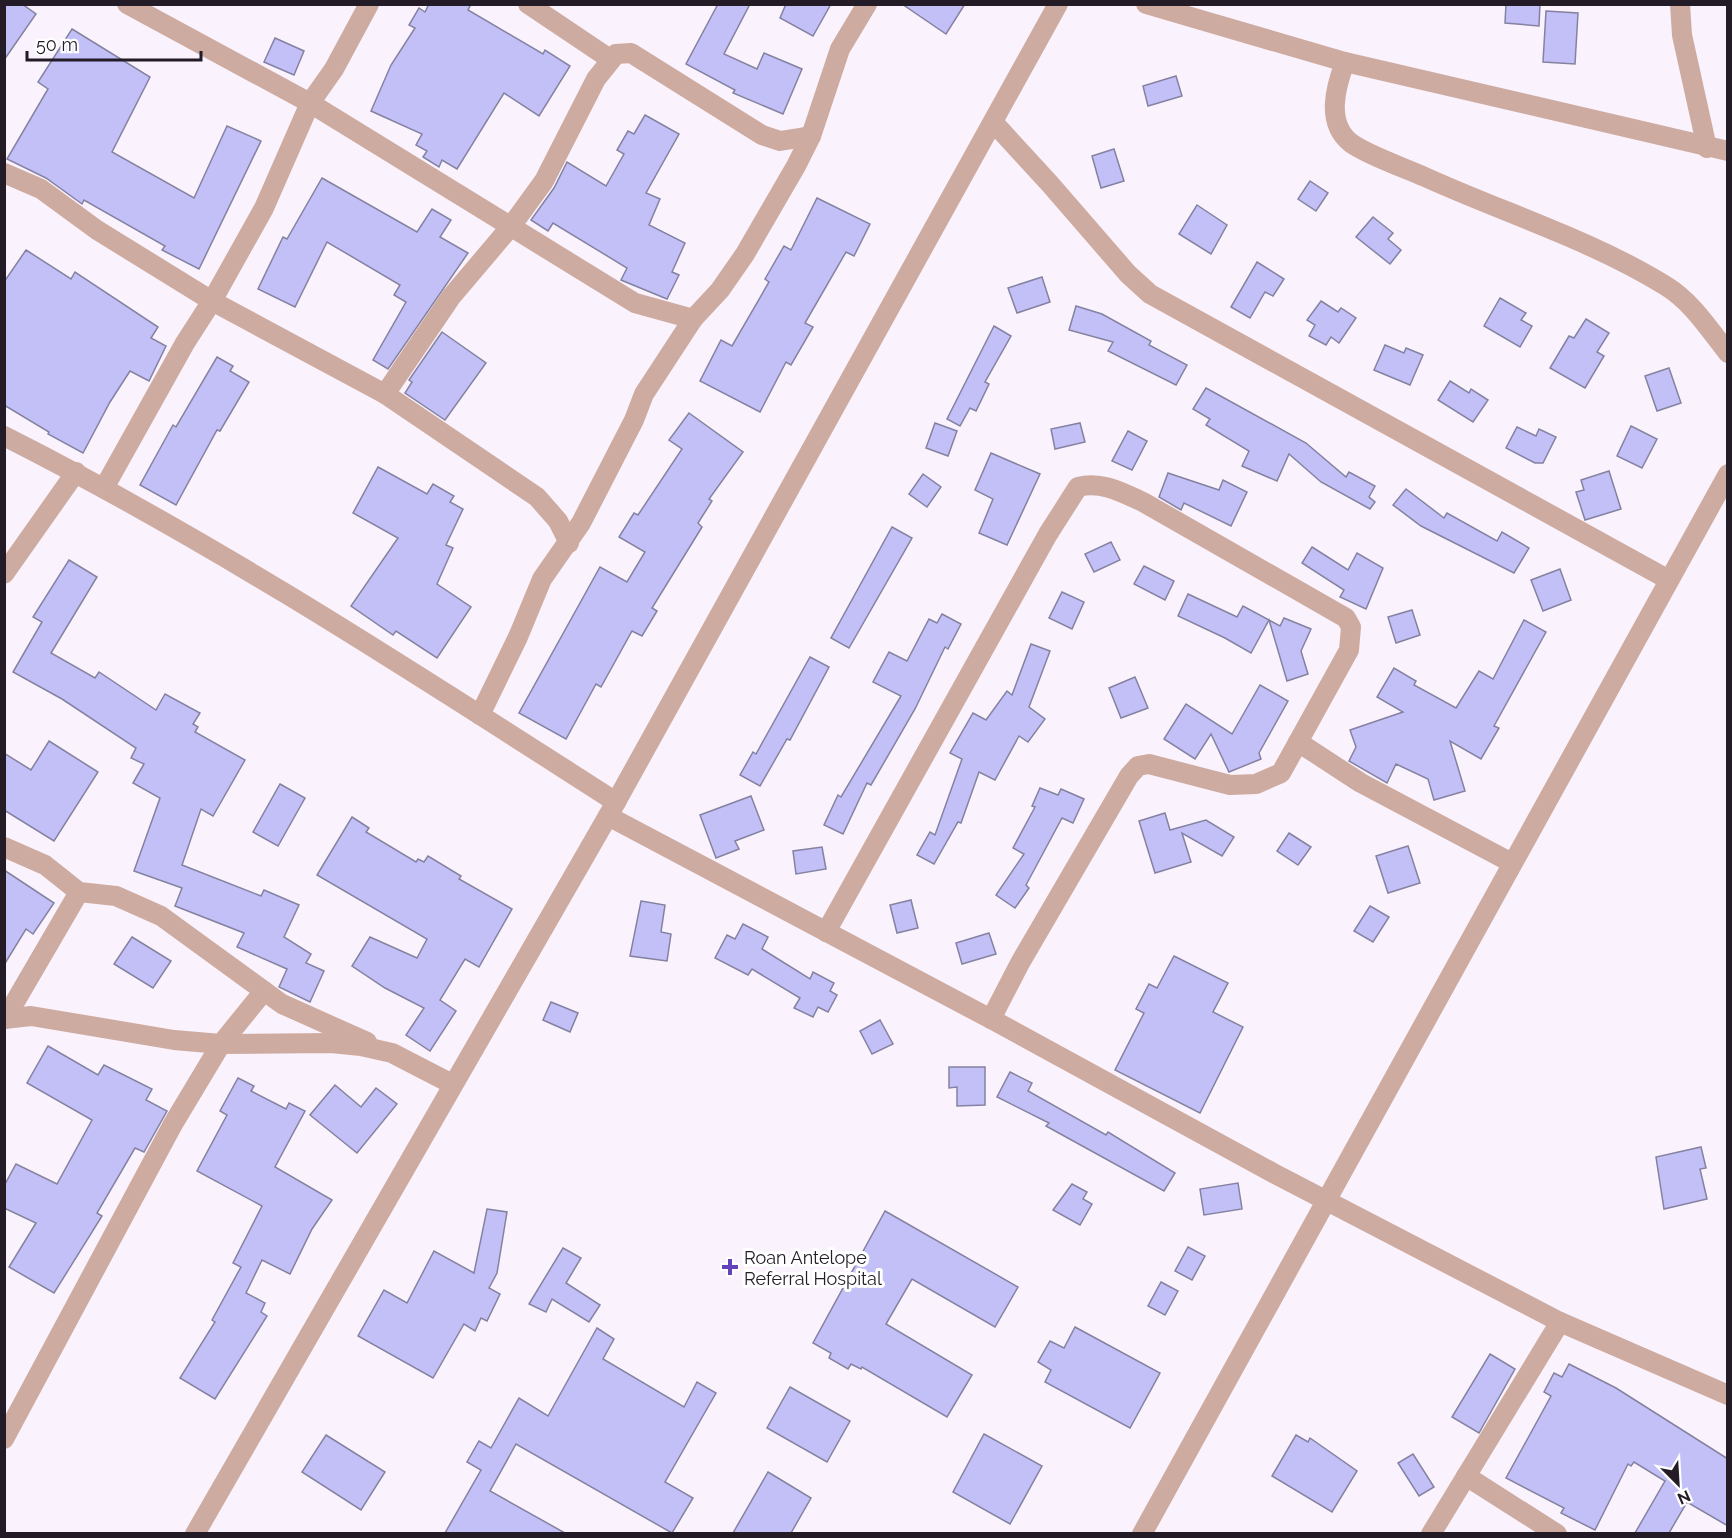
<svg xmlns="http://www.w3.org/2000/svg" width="1732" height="1538" font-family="Raleway,sans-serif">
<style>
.building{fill:#c3c0f8;stroke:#8482a0;stroke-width:1.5}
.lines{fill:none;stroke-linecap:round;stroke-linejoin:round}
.street{stroke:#ceaba0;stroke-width:20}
.poi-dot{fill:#6342bb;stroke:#fff;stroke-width:2}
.labels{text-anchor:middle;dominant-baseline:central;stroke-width:6;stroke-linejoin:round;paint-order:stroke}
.poi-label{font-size:18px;fill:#231c27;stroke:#fff;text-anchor:start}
</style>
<rect width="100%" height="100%" fill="#faf2fd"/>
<g class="building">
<polygon points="4,4 22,4 36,14 4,60"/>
<polygon points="429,4 471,4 468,10 543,54 545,50 570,66 539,116 504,93 457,169 442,160 439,167 423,157 427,151 416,145 422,134 371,111 391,65 415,28 409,25 419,8 425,12"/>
<polygon points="718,4 750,4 724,54 757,69 764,53 802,69 783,114 733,93 735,90 686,64"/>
<polygon points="786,4 831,4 813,36 780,18"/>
<polygon points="902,4 965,4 946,34"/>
<polygon points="1506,4 1540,4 1539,26 1505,23"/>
<polygon points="1546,11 1578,13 1575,64 1543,62"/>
<polygon points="72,29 150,77 112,152 194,198 227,126 261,141 199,269 162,250 165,246 84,200 82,204 46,178 7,159 48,89 38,82"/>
<polygon points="275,38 304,51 294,75 264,62"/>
<polygon points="1176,76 1182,96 1148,106 1143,86"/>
<polygon points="645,115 679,134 646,193 660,199 649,225 685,243 672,272 679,275 667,299 621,280 627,268 553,223 548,231 531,220 554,188 567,162 606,186 624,154 617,150 628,131 634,134"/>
<polygon points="1114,149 1124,181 1101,188 1092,156"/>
<polygon points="322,178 417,232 432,209 451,220 440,237 468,253 388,369 373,360 406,302 394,295 400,285 327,242 295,307 258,289 283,237 287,239"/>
<polygon points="1310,181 1328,193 1316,211 1298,199"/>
<polygon points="817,198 870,224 854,256 846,252 805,323 813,327 791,365 786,362 760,412 700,381 721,340 732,346 769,282 765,279 784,246 791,250"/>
<polygon points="1197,205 1227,225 1211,254 1179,234"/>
<polygon points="1373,217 1393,233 1388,239 1401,250 1390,264 1356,237"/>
<polygon points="26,250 71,279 75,272 158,327 151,338 166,346 149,381 130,371 110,402 83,453 48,434 49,432 4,405 4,282"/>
<polygon points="1257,262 1284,279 1273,296 1265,292 1250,318 1231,307"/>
<polygon points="1042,277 1050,302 1017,313 1008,288"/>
<polygon points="1500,298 1526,313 1521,320 1532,326 1520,347 1484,326"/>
<polygon points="1321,301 1338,312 1341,308 1356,318 1339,343 1331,337 1326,345 1309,336 1315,325 1307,320"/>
<polygon points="1076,306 1102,314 1151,341 1149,345 1187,365 1176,385 1108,351 1113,342 1069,330"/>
<polygon points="1586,319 1609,333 1597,352 1604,356 1585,388 1550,368 1569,336 1574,338"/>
<polygon points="994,326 1011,336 985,382 989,384 976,411 970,408 960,426 947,419"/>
<polygon points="442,332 486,363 445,420 405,393 412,382 409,380"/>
<polygon points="1385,345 1404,353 1406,348 1423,355 1410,385 1374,370"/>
<polygon points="217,357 233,366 230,371 249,382 220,431 217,430 176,505 140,485 173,425 176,427"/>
<polygon points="1669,368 1681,403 1657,411 1645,376"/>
<polygon points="1450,381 1469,393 1471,389 1488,400 1473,422 1438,400"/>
<polygon points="1206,388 1306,443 1346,477 1349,472 1375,486 1369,497 1375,502 1370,509 1321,482 1289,454 1277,481 1242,466 1249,451 1206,425 1210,419 1193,409"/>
<polygon points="689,413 743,452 709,499 712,501 698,523 702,527 652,608 657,611 642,636 632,631 601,687 596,684 566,739 519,713 600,567 627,582 645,552 619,537 634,513 638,515 682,449 669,440"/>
<polygon points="935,423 957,431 948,456 926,448"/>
<polygon points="1080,423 1085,442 1055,449 1051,429"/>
<polygon points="1631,426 1657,439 1642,468 1617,456"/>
<polygon points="1517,427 1536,436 1539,429 1556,437 1543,463 1535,463 1506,448"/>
<polygon points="1128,431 1147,441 1132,470 1112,461"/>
<polygon points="991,453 1040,474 1007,545 979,533 993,499 975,490"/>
<polygon points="378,467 427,494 433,484 454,496 450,502 463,509 446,545 453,548 437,584 471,607 437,658 396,631 393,635 351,606 398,538 353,513"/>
<polygon points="1609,471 1621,509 1585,520 1576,492 1584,490 1581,480"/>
<polygon points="1168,473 1219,490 1223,480 1247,492 1231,526 1184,503 1181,510 1159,497"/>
<polygon points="923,474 941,487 927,507 909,494"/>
<polygon points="1406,489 1444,518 1447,513 1497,541 1502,532 1529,548 1514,573 1421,526 1393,505"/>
<polygon points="892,527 912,538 849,648 831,638"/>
<polygon points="1111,542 1120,560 1094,572 1085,554"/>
<polygon points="1312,547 1348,570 1357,553 1383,568 1366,609 1340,597 1344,590 1302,563"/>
<polygon points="69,560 97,577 51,653 95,678 99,672 156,710 165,694 200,713 193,724 198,727 195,732 245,760 213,816 201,809 182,865 261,896 264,890 299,905 284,937 311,954 306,963 324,971 310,1002 279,987 287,969 237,947 244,933 175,906 182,888 134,871 160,798 133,783 144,764 131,758 136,748 62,699 13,672 42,622 33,617"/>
<polygon points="1144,566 1174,581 1165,600 1134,584"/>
<polygon points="1560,569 1571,600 1543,611 1531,580"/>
<polygon points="1062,592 1084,602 1072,629 1049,618"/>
<polygon points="1188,594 1237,617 1243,606 1280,626 1284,618 1311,629 1301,651 1308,674 1287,681 1269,620 1251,653 1225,638 1178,616"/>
<polygon points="1412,610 1420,635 1396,643 1388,617"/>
<polygon points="942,614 961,624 948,649 945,647 915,709 871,785 867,783 843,834 824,825 838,795 841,797 901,696 873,682 889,652 907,661 929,619 937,623"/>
<polygon points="1524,620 1546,632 1494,726 1499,728 1481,759 1450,741 1465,791 1434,800 1428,779 1396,764 1387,783 1349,761 1356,747 1350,730 1403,712 1377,697 1394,668 1416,681 1414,685 1456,708 1479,671 1493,679"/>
<polygon points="1031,644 1050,651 1029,707 1045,719 1028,742 1019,736 995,780 979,772 961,823 958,822 934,864 917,855 930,832 935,835 962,759 950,753 973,713 986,720 1007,691 1012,695"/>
<polygon points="810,657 829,667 790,740 787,739 760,786 740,775 753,752 756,754"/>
<polygon points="1135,677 1148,708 1121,718 1109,688"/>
<polygon points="1260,685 1288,701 1259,753 1261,759 1229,772 1211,734 1195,759 1164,739 1186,704 1232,734"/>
<polygon points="49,741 98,772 54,841 4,810 4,753 31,770"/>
<polygon points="280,784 305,798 278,846 253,832"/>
<polygon points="1040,788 1058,795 1061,789 1084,799 1073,823 1062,818 1026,885 1029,888 1015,908 996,895 1024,854 1013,848 1035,807 1032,806"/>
<polygon points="751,796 764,830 735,841 739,849 716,858 700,815"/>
<polygon points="1165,813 1170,830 1206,820 1234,837 1222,856 1182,833 1191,862 1155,873 1139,821"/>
<polygon points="352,817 369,828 366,832 416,862 418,859 424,862 428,856 461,876 459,879 512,909 479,967 465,959 440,1000 456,1011 430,1051 406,1035 424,1008 385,988 352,966 370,937 417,958 427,939 317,875"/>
<polygon points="1289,833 1311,847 1298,865 1277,851"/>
<polygon points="1408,846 1420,883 1388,893 1376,856"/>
<polygon points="822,847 826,869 796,874 793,851"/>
<polygon points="4,870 54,903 33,934 26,929 4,965"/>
<polygon points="911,900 918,928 897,933 890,905"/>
<polygon points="641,901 665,905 661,932 671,934 667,961 630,956"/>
<polygon points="1370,906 1389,917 1373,942 1354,931"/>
<polygon points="743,924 768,937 762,949 810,979 813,972 834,983 830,991 837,995 828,1012 818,1007 813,1017 794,1008 800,998 752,969 748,975 715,958 727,935 735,939"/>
<polygon points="989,933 996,954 962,964 956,943"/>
<polygon points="132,937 171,961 153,988 114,964"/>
<polygon points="1174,956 1228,983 1213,1012 1243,1027 1200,1113 1115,1070 1144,1013 1136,1009 1149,984 1157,988"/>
<polygon points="551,1002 578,1013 570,1032 543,1020"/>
<polygon points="880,1020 893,1044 872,1054 860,1031"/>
<polygon points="48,1046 98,1075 104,1065 152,1089 146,1100 167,1111 144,1152 135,1148 97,1213 102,1216 54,1293 9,1267 36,1223 4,1208 4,1186 16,1164 57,1184 92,1120 27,1083"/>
<polygon points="949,1067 985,1067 985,1105 957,1106 957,1087 949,1088"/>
<polygon points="1010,1072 1032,1083 1028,1091 1106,1135 1108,1132 1175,1173 1164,1191 1046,1126 1049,1123 997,1097"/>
<polygon points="238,1078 254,1086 251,1091 286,1109 289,1103 305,1111 275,1167 332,1200 312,1229 290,1274 262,1260 246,1293 265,1303 261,1312 267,1316 215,1399 180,1378 215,1322 212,1320 241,1267 233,1263 262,1206 197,1171 227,1115 220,1111"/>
<polygon points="335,1085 361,1107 376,1088 397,1104 357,1153 310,1115"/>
<polygon points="1701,1147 1706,1168 1700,1169 1707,1199 1664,1209 1656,1157"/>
<polygon points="1238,1183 1242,1209 1204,1215 1200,1189"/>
<polygon points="1072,1184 1087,1192 1083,1199 1092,1204 1080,1225 1053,1210"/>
<polygon points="487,1209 507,1212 497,1273 489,1288 500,1294 487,1321 481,1318 475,1331 464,1324 433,1378 358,1336 384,1290 407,1303 434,1251 474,1273"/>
<polygon points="885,1211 1018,1287 995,1327 912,1279 886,1324 972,1375 947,1417 862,1367 861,1369 851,1364 848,1369 829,1358 831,1353 813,1343"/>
<polygon points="1188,1247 1205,1256 1192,1280 1175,1271"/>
<polygon points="563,1248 581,1258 566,1283 600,1305 589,1322 552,1299 546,1312 529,1304"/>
<polygon points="1161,1282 1178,1291 1165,1315 1148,1306"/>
<polygon points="1075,1327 1160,1373 1130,1428 1045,1382 1051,1370 1038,1362 1050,1341 1064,1348"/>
<polygon points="597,1328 614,1339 603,1359 684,1407 697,1382 716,1393 665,1482 693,1498 672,1533 516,1444 490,1491 565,1533 445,1533 481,1470 467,1462 479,1441 491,1448 519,1398 548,1416"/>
<polygon points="1490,1354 1515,1369 1479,1433 1452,1417"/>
<polygon points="1569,1364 1616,1388 1728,1459 1728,1526 1687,1502 1669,1533 1635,1533 1665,1481 1634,1462 1631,1466 1628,1464 1595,1530 1561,1513 1564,1508 1506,1478 1551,1396 1544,1392 1554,1373 1562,1377"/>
<polygon points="790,1387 850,1421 827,1462 767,1428"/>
<polygon points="984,1434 1042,1466 1010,1524 953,1492"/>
<polygon points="326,1435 385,1472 361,1510 302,1472"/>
<polygon points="1296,1435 1308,1442 1310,1438 1357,1471 1332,1512 1272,1476"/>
<polygon points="1413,1454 1434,1487 1419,1496 1398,1463"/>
<polygon points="768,1472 811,1498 791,1533 733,1533"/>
</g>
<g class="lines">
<g class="street">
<polyline points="127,4 310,103 635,303 693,319"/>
<polyline points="528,4 610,59"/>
<polyline points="1146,4 1345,62 1728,151"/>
<polyline points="1680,4 1682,35 1707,148"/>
<path d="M1345,62c-9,24 -20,61 6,81 16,12 54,25 74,34 79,36 167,63 241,109 26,16 43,43 62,67"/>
<polyline points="994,123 1050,184 1128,274 1150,294 1669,580"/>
<polyline points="4,173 41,189 97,230 212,301 264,208 310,103 334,69 369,4"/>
<polyline points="385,394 537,497 558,521 569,543"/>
<path d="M4,436c212,107 412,238 612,366"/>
<polyline points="104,488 185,343 212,301 385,394 451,297 512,225 544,181 596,79 616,54 631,53 762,135 780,141 811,136"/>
<polyline points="4,574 76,472"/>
<polyline points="480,715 518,637 542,579 581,523 634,420 644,394 693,319 720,290 745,254 796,166 811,136 840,49 867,4"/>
<polyline points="1298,742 1361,783 1512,863"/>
<polyline points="608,816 991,1019 1277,1175 1560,1322 1728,1395"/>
<polyline points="4,847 45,865 79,892 116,896 161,916 282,1004 367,1042"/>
<path d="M826,932l222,-398 30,-47c24,-6 43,5 65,15l203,116 5,9 -2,23 -68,123 -25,11 -26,1 -81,-21 -11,2 -9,10 -109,187 -29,56"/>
<polyline points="4,1019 31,1016 174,1040 221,1044 331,1043 361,1046 392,1053 452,1084"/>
<polyline points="5,1019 79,892"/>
<polyline points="4,1439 173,1124 221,1044 264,991"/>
<polyline points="1466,1476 1557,1534"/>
<polyline points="195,1534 616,802 1058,4"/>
<polyline points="1142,1534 1728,474"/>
<polyline points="1431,1534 1560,1322"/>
</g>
</g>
<path class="poi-dot" d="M727 1258h6v6h6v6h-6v6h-6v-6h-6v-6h6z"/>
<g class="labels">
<g class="poi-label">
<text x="744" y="1257">Roan Antelope<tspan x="744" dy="21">Referral Hospital</tspan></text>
</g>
</g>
<rect width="1732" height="1538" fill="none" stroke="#231c27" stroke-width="12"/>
<g transform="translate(1678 1484) rotate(156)" stroke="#ffffff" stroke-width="4.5" paint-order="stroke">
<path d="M0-4.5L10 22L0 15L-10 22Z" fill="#231c27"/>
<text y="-9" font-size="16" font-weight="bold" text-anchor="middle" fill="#231c27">N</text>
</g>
<path d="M27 51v9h174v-9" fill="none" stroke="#231c27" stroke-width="3"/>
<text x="36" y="51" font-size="18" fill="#231c27" stroke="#ffffff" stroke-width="4.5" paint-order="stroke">50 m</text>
</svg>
